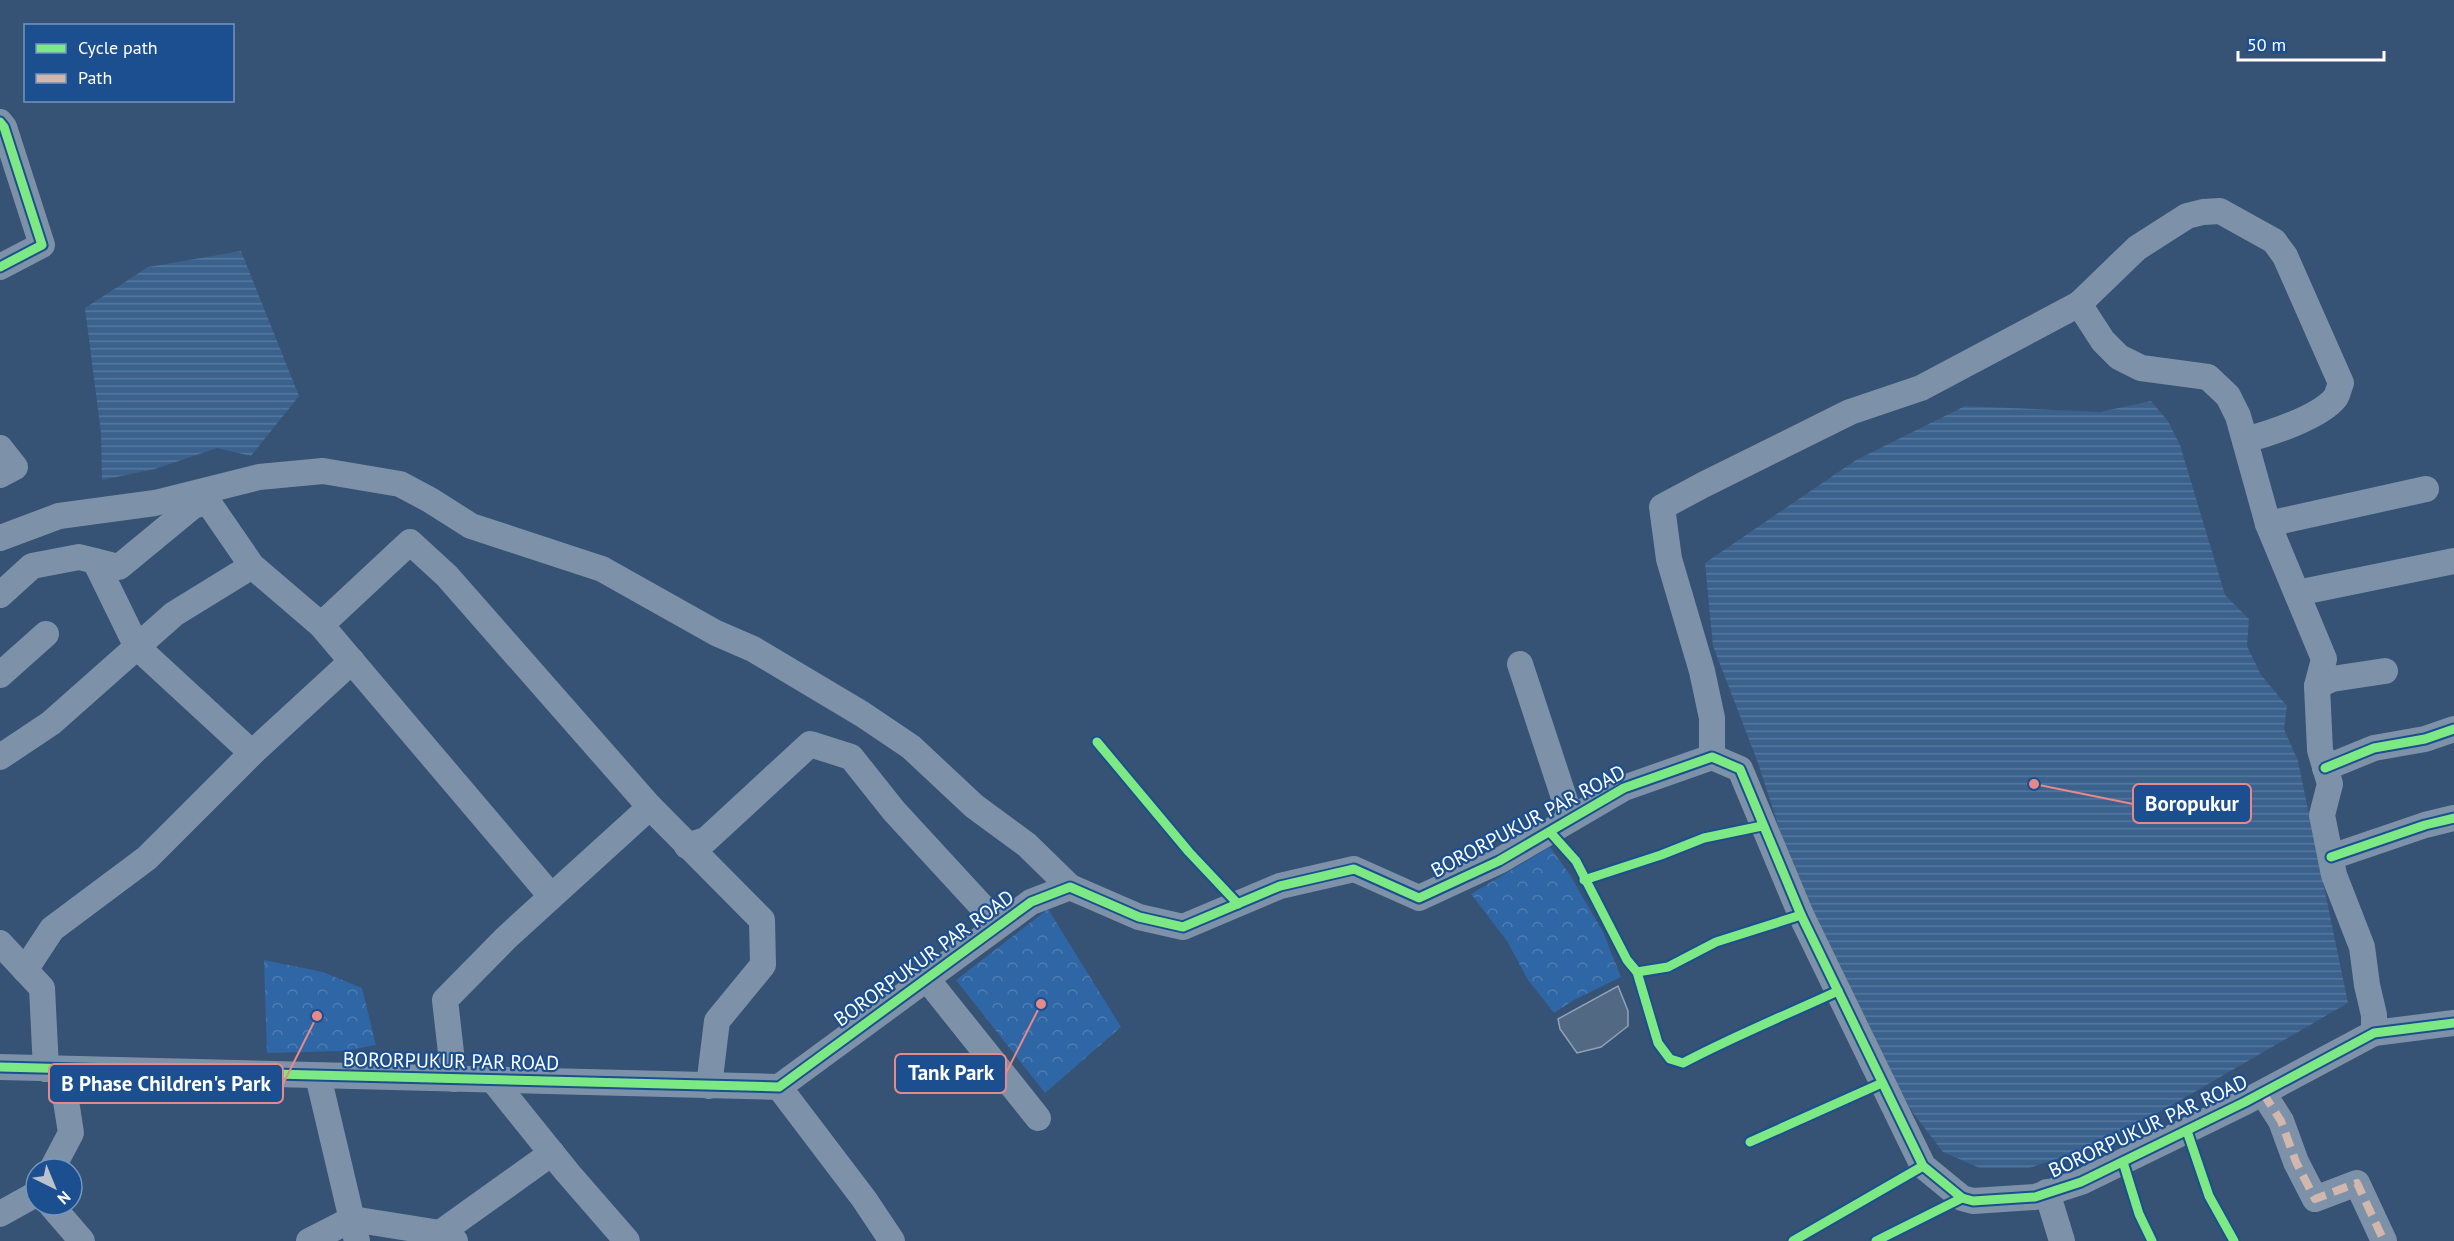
<svg xmlns="http://www.w3.org/2000/svg" width="2454" height="1241" font-family="'PT Sans',sans-serif">
<style>
.forest{fill:url(#forest-crowns)}
.water{fill:url(#water-rules)}
.building{fill:#526984;stroke:#92a2b6;stroke-width:1.5}
.lines{fill:none;stroke-linecap:round;stroke-linejoin:round}
.minor{stroke:#7d92a8;stroke-width:26}
.quiet{stroke:#d1b7ad;stroke-width:8;stroke-dasharray:15 8;stroke-linecap:butt}
.cycleway-casing{stroke:#1b4f8f;stroke-width:13}
.cycleway{stroke:#7ce984;stroke-width:9}
.labels{text-anchor:middle;dominant-baseline:central;stroke-width:4.5;stroke-linejoin:round;paint-order:stroke}
.street-label{font-size:20px;fill:#fff;stroke:#1b4f8f}
.leader{fill:none;stroke:#e88989;stroke-width:2}
.callout-dot{fill:#e88989;stroke:#1b4f8f;stroke-width:2}
.callout{fill:#1b4f8f;stroke:#e88989;stroke-width:2}
.callout-label{font-size:21px;text-anchor:middle;font-weight:bold;fill:#fff}
</style>
<defs>
<pattern id="forest-crowns" width="20" height="18" patternUnits="userSpaceOnUse" patternTransform="scale(1.5)"><rect width="20" height="18" fill="#2f66a5"/><path d="M2 6a3 3 0 1 1 6 0M12 15a3 3 0 1 1 6 0" fill="none" stroke="#4e7db2"/></pattern>
<pattern id="water-rules" width="6" height="5" patternUnits="userSpaceOnUse" patternTransform="scale(1.5)"><rect width="6" height="5" fill="#3b618d"/><path d="M0 2.5h6" fill="none" stroke="#58799e"/></pattern>
</defs>
<rect width="100%" height="100%" fill="#365274"/>
<g class="forest">
<polygon points="1550,847 1570,875 1603,932 1621,977 1574,1000 1554,1013 1528,980 1507,941 1471,894"/>
<polygon points="1048,909 1121,1027 1045,1093 956,980"/>
<polygon points="264,960 323,972 362,988 376,1045 344,1051 267,1053"/>
</g>
<g class="water">
<polygon points="241,251 299,396 251,456 217,448 155,469 102,480 101,433 85,308 148,267"/>
<polygon points="2151,401 2168,421 2180,445 2225,595 2249,619 2247,646 2261,675 2287,706 2284,729 2298,761 2348,1003 2172,1105 2088,1149 2029,1168 1980,1168 1943,1152 1913,1113 1870,1040 1797,883 1758,763 1713,646 1705,563 1856,460 1965,406 2100,412"/>
</g>
<polygon class="building" points="1618,986 1628,1011 1628,1026 1601,1047 1577,1053 1560,1029 1558,1019"/>
<g class="lines">
<g class="minor">
<polyline points="0,122 4,127 42,245 0,267"/>
<path d="M2079,304l58,-56 50,-32 16,-4 17,-1 54,30 11,15 56,127c-2,5 -3,10 -5,14 -15,20 -67,37 -91,43"/>
<polyline points="0,448 15,467 0,475"/>
<polyline points="2268,524 2426,489"/>
<polyline points="0,538 59,516 155,503 259,477 323,471 400,484 430,500 471,526 602,569 716,633 753,649 862,714 911,747 974,806 1027,845 1070,887"/>
<polyline points="95,561 137,647 252,753"/>
<polyline points="2297,593 2454,561"/>
<polyline points="0,595 32,566 79,557 119,567 193,506 208,502 252,566 321,625 410,542 447,576 650,807 762,920 763,965 717,1021 709,1086"/>
<polyline points="321,625 551,896"/>
<polyline points="1520,664 1571,819"/>
<polyline points="0,675 46,634"/>
<polyline points="2317,686 2332,679 2385,671"/>
<polyline points="0,757 51,723 174,614 252,566"/>
<polyline points="1712,757 1712,718 1702,671 1669,559 1662,507 1703,485 1850,412 1921,388 2079,304 2103,341 2119,357 2141,368 2208,377 2228,396 2238,416 2268,524 2324,659 2317,686 2320,750 2330,784 2322,815 2334,875 2362,947 2367,985 2374,1015 2374,1033"/>
<polyline points="2325,768 2374,748 2425,739 2454,729"/>
<polyline points="687,846 706,840 810,744 851,757 894,811 999,925"/>
<polyline points="2331,857 2425,825 2454,818"/>
<polyline points="0,943 42,988 46,1069"/>
<polyline points="25,970 52,929 147,858 252,753 352,661"/>
<polyline points="927,979 1038,1118"/>
<polyline points="0,1067 779,1087 1031,902 1070,887 1139,917 1183,927 1280,886 1354,869 1419,898 1499,861 1624,788 1712,757 1740,769 1801,915 1923,1166 1962,1198 1973,1201 2035,1197 2081,1182 2245,1102 2374,1033 2454,1023"/>
<polyline points="318,1076 357,1241"/>
<polyline points="454,1079 445,1000 506,938 650,807"/>
<polyline points="493,1080 567,1172 627,1241"/>
<polyline points="779,1087 864,1199 892,1241"/>
<polyline points="2263,1093 2281,1121 2296,1162 2315,1199 2357,1183 2384,1241"/>
<polyline points="52,1169 71,1133 61,1069"/>
<polyline points="2047,1192 2062,1241"/>
<polyline points="51,1205 82,1241"/>
<polyline points="0,1214 36,1194"/>
<polyline points="440,1233 552,1153"/>
<polyline points="309,1241 352,1219 440,1233 455,1241"/>
</g>
<polyline class="quiet" points="2263,1093 2281,1121 2296,1162 2315,1199 2357,1183 2384,1241"/>
<g class="cycleway-casing">
<g id="cycleway">
<polyline points="0,122 4,127 42,245 0,267"/>
<polyline points="1097,742 1189,852 1238,904"/>
<polyline points="2325,768 2374,748 2425,739 2454,729"/>
<path d="M1550,832l26,29 51,99 10,12 21,71 12,16 13,4c51,-27 103,-48 155,-72"/>
<polyline points="2331,857 2425,825 2454,818"/>
<polyline points="1584,880 1661,855 1704,838 1762,826"/>
<polyline points="1637,972 1668,967 1716,942 1801,915"/>
<polyline points="0,1067 779,1087 1031,902 1070,887 1139,917 1183,927 1280,886 1354,869 1419,898 1499,861 1624,788 1712,757 1740,769 1801,915 1923,1166 1962,1198 1973,1201 2035,1197 2081,1182 2245,1102 2374,1033 2454,1023"/>
<polyline points="2187,1131 2209,1196 2234,1241"/>
<polyline points="1750,1142 1882,1083"/>
<polyline points="2123,1162 2139,1214 2152,1241"/>
<polyline points="1793,1241 1923,1166"/>
<polyline points="1876,1241 1962,1198"/>
</g>
</g>
<use href="#cycleway" class="cycleway"/>
</g>
<g class="labels">
<g class="street-label">
<text transform="translate(1528 821) rotate(-28)">BORORPUKUR PAR ROAD</text>
<text transform="translate(924 958) rotate(-36)">BORORPUKUR PAR ROAD</text>
<text transform="translate(451 1061) rotate(1)">BORORPUKUR PAR ROAD</text>
<text transform="translate(2148 1126) rotate(-25)">BORORPUKUR PAR ROAD</text>
</g>
</g>
<path class="leader" d="M2034 784L2133 804M1041 1004L1006 1073M317 1016L283 1084"/>
<g class="callout-dot">
<circle cx="2034" cy="784" r="6"/>
<circle cx="1041" cy="1004" r="6"/>
<circle cx="317" cy="1016" r="6"/>
</g>
<g class="callout">
<rect x="2133" y="784" width="118" height="39" rx="6"/>
<rect x="895" y="1054" width="111" height="39" rx="6"/>
<rect x="49" y="1064" width="234" height="39" rx="6"/>
</g>
<g class="callout-label">
<text x="2192" y="811">Boropukur</text>
<text x="951" y="1080">Tank Park</text>
<text x="166" y="1091">B Phase Children's Park</text>
</g>
<rect x="24" y="24" width="210" height="78" fill="#1b4f8f" stroke="#7695bc" stroke-width="1.5"/>
<rect x="36" y="44" width="30" height="9" fill="#7ce984" stroke="#7695bc" stroke-width="1.5"/>
<text x="78" y="54" font-size="18" fill="#ffffff">Cycle path</text>
<rect x="36" y="74" width="30" height="9" fill="#d1b7ad" stroke="#7695bc" stroke-width="1.5"/>
<text x="78" y="84" font-size="18" fill="#ffffff">Path</text>
<g transform="translate(54 1187) rotate(137)"><circle r="28" fill="#1b4f8f" stroke="#7695bc" stroke-width="1.5"/>
<path d="M0-4.5L10 22L0 15L-10 22Z" fill="#b9c2ce"/>
<text y="-9" font-size="16" font-weight="bold" text-anchor="middle" fill="#ffffff">N</text>
</g>
<path d="M2238 51v9h146v-9" fill="none" stroke="#ffffff" stroke-width="3"/>
<text x="2247" y="51" font-size="18" fill="#ffffff" stroke="#1b4f8f" stroke-width="4.5" paint-order="stroke">50 m</text>
</svg>
